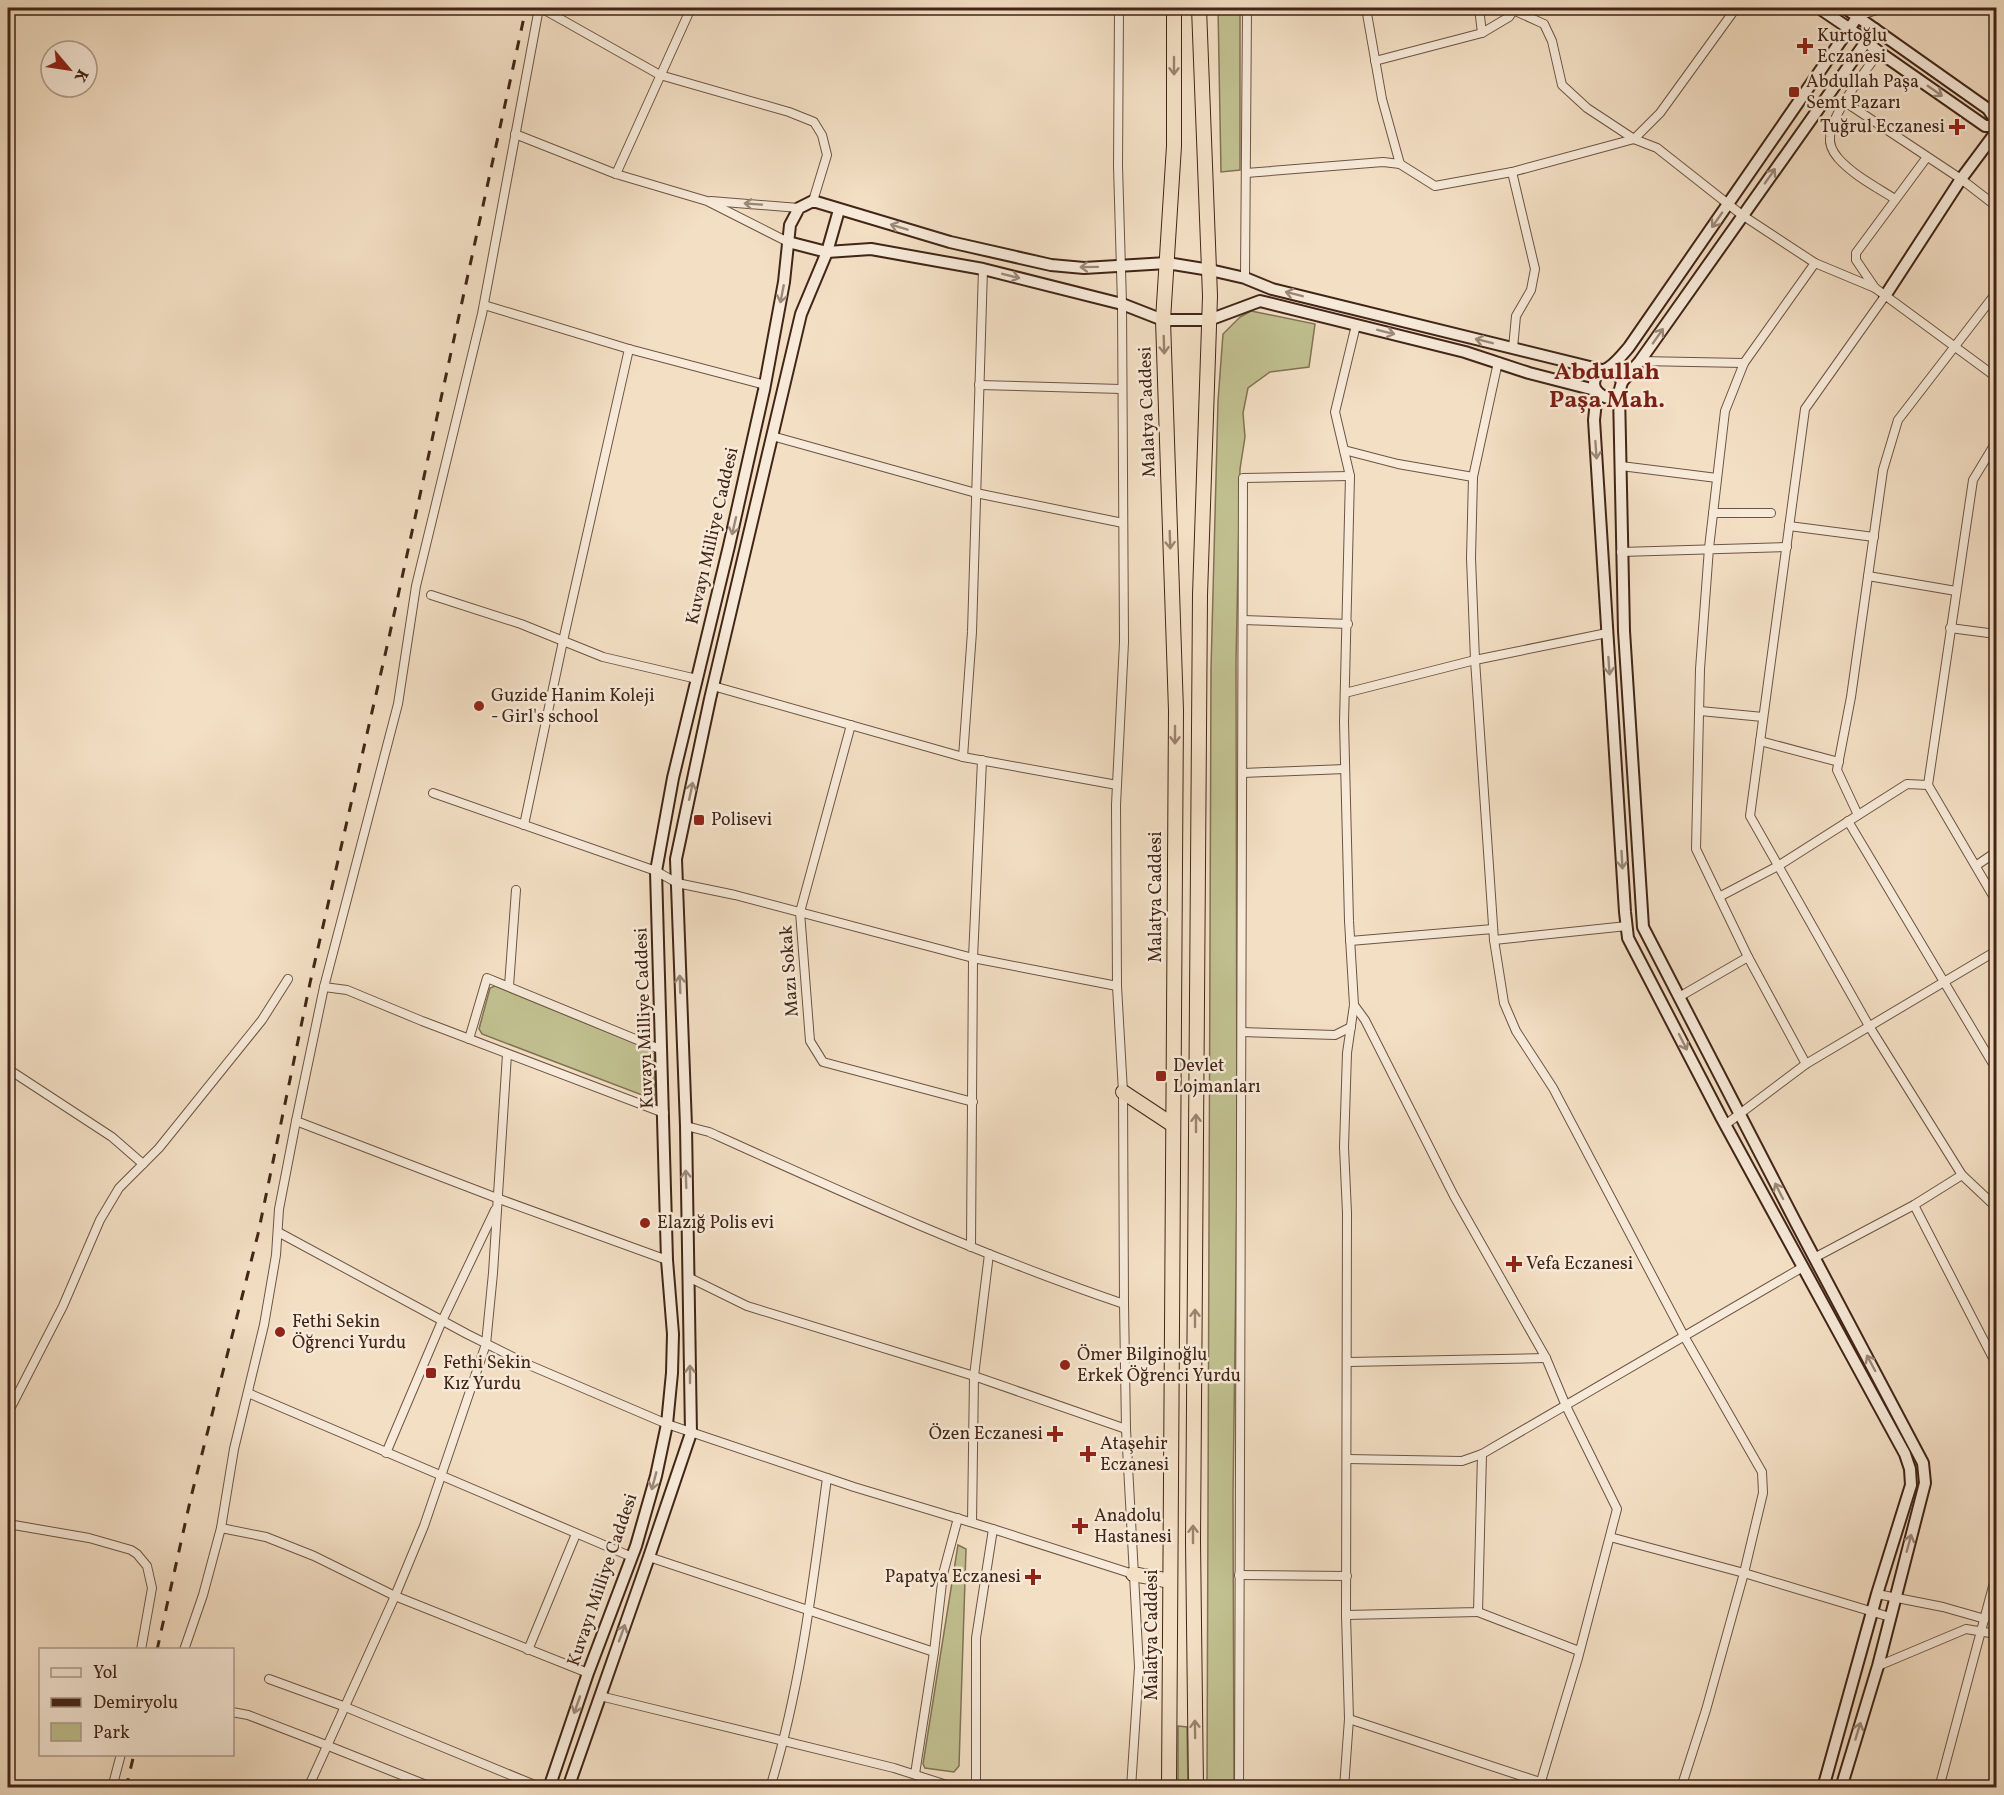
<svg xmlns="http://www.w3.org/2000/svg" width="2004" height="1795" font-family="Vollkorn,serif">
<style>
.green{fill:#c1c090;stroke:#827254;stroke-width:1.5}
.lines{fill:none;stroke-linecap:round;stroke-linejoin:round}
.street-casing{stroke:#6e5442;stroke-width:10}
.secondary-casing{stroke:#422517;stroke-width:14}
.highway-casing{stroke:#422517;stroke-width:16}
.street{stroke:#f7ead9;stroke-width:8}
.secondary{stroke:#f7ead9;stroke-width:10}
.highway{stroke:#f3dfc4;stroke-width:14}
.rail{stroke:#422517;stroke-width:3;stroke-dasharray:10 10;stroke-linecap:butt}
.oneway{stroke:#9a826e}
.oneway2{stroke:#9c8878}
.poi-dot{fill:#8f2418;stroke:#f7ead9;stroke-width:2}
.labels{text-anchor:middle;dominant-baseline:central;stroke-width:5;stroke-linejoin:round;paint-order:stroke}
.poi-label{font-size:18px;fill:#422517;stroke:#f7ead9;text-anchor:start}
.street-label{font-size:18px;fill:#422517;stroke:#f7ead9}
.district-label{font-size:24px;font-weight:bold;fill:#7a1f14;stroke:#f7ead9}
</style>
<rect width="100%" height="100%" fill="#f3dfc4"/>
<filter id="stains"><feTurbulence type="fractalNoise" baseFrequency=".00333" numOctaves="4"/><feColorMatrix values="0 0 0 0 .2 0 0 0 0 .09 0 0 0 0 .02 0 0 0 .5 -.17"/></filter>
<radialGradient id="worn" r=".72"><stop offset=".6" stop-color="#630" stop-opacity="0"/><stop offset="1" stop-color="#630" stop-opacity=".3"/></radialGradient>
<g class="green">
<polygon points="1218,8 1240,8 1240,170 1221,172"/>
<polygon points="1251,311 1315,324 1309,367 1270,372 1248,388 1243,413 1245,437 1240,469 1236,662 1237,1188 1233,1497 1234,1787 1207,1788 1211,669 1218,401 1223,334 1240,317"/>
<polygon points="495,986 644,1047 654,1054 655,1100 482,1034 479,1029 490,988"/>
<polygon points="958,1545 966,1549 959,1766 954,1772 925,1768 923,1764"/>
<polygon points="1178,1726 1187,1727 1188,1787 1178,1787"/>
</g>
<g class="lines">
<g class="street-casing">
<g id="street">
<polyline points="541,8 660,75 789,112 814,122 822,135 827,155 813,201"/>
<polyline points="1119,8 1118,166 1122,304 1124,642 1116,805 1117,986 1123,1092 1124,1304"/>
<polyline points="1366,8 1382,99 1400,164 1435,186 1512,172 1634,139 1657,148 1742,215 1815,263 1875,288 1996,377"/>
<polyline points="1479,8 1482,33 1509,17 1515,8"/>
<polyline points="1856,8 1858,16 1883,8"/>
<polyline points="1513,10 1544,24 1552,41 1562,85 1587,108 1634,139 1660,113 1736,8"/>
<path d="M1879,52c-14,20 -48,62 -49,85 -1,8 3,15 8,21 15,17 38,29 57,41"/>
<polyline points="1375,61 1482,33"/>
<polyline points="1845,102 1961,179 1996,206"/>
<polyline points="515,134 616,174 707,201 788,242"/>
<polyline points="1512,172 1535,269 1531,290 1516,316 1513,348"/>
<polyline points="1246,173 1383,162 1400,164"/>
<polyline points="616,174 691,8"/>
<polyline points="711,201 799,208"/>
<polyline points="1245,278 1247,8"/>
<polyline points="1875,288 1856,260 1856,253 1927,157"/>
<polyline points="1885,296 1805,409 1750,816 1869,1026 1962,1175 1996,1207"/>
<polyline points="484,305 629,349 765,385"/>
<polyline points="1640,361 1744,363"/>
<polyline points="1498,362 1473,477 1471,558 1475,660 1494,940 1504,1003 1516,1031 1553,1088 1684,1336 1762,1472 1763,1493 1744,1573 1706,1710 1681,1788"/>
<polyline points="979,385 1121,389"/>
<polyline points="772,436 976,493 1123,523"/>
<polyline points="1996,442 1973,480 1928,785 1996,901"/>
<polyline points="1344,450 1398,464 1473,477"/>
<polyline points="1621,466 1717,478"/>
<polyline points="1713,513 1771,513"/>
<polyline points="1789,526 1874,537"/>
<polyline points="1621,552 1787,547"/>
<polyline points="1868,576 1956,591"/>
<polyline points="431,595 521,624 603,657 697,679"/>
<polyline points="1243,620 1348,624"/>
<polyline points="1950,628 1996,634"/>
<polyline points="713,686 963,757 1117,785"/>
<polyline points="1345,693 1475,660 1607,633"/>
<polyline points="1700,711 1763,717"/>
<polyline points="851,725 800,912 810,1041 823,1062 973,1102"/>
<polyline points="1760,741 1839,762"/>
<polyline points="963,757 972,632 983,269"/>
<polyline points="1243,773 1345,769"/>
<polyline points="433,793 656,871 677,883 735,895 973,958 1117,986"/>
<polyline points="1858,815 1837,770 1851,697 1883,470 1898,420 1996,293"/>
<polyline points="1848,821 1996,1069"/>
<polyline points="524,825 563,641 629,349"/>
<polyline points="1977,865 1996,852"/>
<polyline points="1719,897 1778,866 1907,784 1928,785"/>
<polyline points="1494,940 1627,926"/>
<polyline points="1350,941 1493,929"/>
<polyline points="509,986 516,890"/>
<polyline points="324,987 347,990 422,1021 664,1113"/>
<polyline points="1679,997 1748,957"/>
<polyline points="1354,1005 1365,1020 1454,1196 1546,1358 1566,1406 1617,1509 1578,1658 1539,1788"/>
<polyline points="1242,1032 1335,1035 1351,1027"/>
<polyline points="469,1039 487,978 662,1050"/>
<polyline points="1806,1064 1748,957 1696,849 1700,669 1709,548 1725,411 1744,363 1815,263"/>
<polyline points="8,1069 112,1137 143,1164"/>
<polyline points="296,1121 502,1200 667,1260"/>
<polyline points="1725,1125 1806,1064 1996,951"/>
<path d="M686,1126l23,6c137,62 273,124 415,172l2,125 13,238 -8,121"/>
<polyline points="1914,1205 1996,1364"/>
<polyline points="278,1232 467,1334 529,1365 667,1424 854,1487 993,1529 1133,1574"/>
<polyline points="971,1247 973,958 982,760"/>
<polyline points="1814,1258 1914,1205 1962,1175"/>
<polyline points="690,1278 747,1306 974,1376 1126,1429"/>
<polyline points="1348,1362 1546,1358"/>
<polyline points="248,1393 632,1557"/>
<polyline points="8,1413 63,1306 100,1220 119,1188 159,1148 262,1020 288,979"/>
<polyline points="386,1453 442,1321 495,1210"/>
<polyline points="1347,1459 1462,1461 1482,1454 1803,1267"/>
<polyline points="972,1522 974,1376 989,1254"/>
<polyline points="8,1524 89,1538 131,1550 137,1554 147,1566 152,1588 141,1650"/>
<polyline points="221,1528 266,1537 314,1556 395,1596 588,1673"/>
<polyline points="1610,1537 1744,1573 1890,1617"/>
<polyline points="649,1557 934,1652"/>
<polyline points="1239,1575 1347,1576"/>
<polyline points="1877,1594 1943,1607 1985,1619"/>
<polyline points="1478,1612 1579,1651"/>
<polyline points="1346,1615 1478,1612 1482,1454"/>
<polyline points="184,1650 203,1595 221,1528 234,1449 264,1325 276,1255 279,1209 296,1121 324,987 398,704 416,586 482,314 539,8"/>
<polyline points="528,1650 576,1534"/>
<polyline points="1878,1666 1966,1629 1996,1634"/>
<polyline points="269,1679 343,1706 542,1788"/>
<polyline points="600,1696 894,1768 956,1788"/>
<polyline points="232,1712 248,1715 326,1745 434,1788"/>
<polyline points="1349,1719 1558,1788"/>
<polyline points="915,1774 934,1652 943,1574 958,1518"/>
<polyline points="112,1788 121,1754"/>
<polyline points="308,1788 395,1596 424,1526 486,1344 493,1273 507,1054"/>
<path d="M770,1788c31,-101 43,-206 57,-310"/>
<polyline points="976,1788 976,1638 993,1529"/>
<polyline points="1239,1788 1243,478 1350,476"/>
<polyline points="1344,1788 1349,1719 1346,1615 1347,1213 1344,1147 1347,1053 1354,1005 1349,921 1344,722 1350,476 1335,412 1356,325"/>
<polyline points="1939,1788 1996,1575"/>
</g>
</g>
<g class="secondary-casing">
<g id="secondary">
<polyline points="1819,8 1850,29 1879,52 1985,126 1996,126"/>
<polyline points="1845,8 1988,109 1996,121"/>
<polyline points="788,242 827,252 871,249 983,269 1122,304 1163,320 1209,320 1260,301 1465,352 1529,373 1595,390"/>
<polyline points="1885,296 1961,179 1996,132"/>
<path d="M1607,369l10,3 5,10 -3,11 -10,5c-10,-2 -19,-11 -13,-21 3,-6 7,-6 12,-9 8,-5 15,-14 21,-21l229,-331"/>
<polyline points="1622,382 1640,361 1875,29"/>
<polyline points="1597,392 1594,420 1625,912 1628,938 1721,1117 1905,1454 1910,1469 1911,1485 1877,1594 1823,1788"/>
<polyline points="1619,393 1624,631 1643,927 1796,1223 1923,1463 1925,1483 1878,1666 1841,1788"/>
<polyline points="549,1788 588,1673 636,1546 656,1476 667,1424 672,1373 673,1334 667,1260 656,871 673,778 729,546 764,390 784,282 790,225 799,208 813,201 950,242 1051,265 1084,268 1167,263 1210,270 1245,278 1272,289 1602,370"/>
<polyline points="568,1788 649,1557 691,1433 686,1126 676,859 710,699 801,314 827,252 839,210"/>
</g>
</g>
<g class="highway-casing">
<g id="highway">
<polyline points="1123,1092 1173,1125"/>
<polyline points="1133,1574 1170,1581"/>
<polyline points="1169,1788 1176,711 1163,320 1174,146 1174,8"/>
<polyline points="1196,1788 1193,1541 1200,595 1210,296 1199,8"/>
</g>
</g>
<use href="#street" class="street"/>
<use href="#secondary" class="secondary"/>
<use href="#highway" class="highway"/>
<g class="rail">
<polyline points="157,1650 191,1497 258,1234 310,983 388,642 526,8"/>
<polyline points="126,1788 134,1754"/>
</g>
</g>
<defs><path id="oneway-shaft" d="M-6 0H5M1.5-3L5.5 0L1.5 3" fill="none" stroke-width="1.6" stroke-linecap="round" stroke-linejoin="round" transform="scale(1.5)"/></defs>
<g class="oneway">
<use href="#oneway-shaft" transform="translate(1174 66) rotate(90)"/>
<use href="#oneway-shaft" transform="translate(1164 345) rotate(88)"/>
<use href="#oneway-shaft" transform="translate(1170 540) rotate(88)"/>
<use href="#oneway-shaft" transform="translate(1175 735) rotate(90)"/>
<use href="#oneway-shaft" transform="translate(1196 1123) rotate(-90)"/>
<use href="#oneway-shaft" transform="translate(1195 1318) rotate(-90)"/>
<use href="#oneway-shaft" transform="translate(1193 1534) rotate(-90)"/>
<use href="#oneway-shaft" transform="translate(1195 1729) rotate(-91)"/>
</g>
<g class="oneway2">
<use href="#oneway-shaft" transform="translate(1935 91) rotate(35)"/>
<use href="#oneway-shaft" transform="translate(1770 176) rotate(-55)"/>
<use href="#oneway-shaft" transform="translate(753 204) rotate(-176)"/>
<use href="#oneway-shaft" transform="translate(1717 220) rotate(125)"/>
<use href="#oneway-shaft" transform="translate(899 227) rotate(-163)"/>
<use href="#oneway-shaft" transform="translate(1089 267) rotate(179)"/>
<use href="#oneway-shaft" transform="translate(1011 276) rotate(14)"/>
<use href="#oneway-shaft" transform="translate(782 294) rotate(101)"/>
<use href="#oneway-shaft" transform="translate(1294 294) rotate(-166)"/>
<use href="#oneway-shaft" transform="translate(1386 332) rotate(14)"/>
<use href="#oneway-shaft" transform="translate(1658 336) rotate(-55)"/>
<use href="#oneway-shaft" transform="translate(1484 341) rotate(-166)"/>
<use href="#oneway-shaft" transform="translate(1596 450) rotate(86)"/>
<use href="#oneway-shaft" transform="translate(734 526) rotate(103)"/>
<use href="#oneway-shaft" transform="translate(1609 666) rotate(86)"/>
<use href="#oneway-shaft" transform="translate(691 791) rotate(-78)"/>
<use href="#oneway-shaft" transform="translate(1622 860) rotate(87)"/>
<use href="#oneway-shaft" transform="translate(680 984) rotate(-92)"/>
<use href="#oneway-shaft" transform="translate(1683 1042) rotate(63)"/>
<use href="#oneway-shaft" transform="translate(686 1179) rotate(-92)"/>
<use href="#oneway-shaft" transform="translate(1779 1191) rotate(-117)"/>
<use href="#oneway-shaft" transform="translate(1871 1363) rotate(-118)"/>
<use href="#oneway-shaft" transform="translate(690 1374) rotate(-90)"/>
<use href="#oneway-shaft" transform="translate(654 1481) rotate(105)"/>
<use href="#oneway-shaft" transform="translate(1909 1543) rotate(-75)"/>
<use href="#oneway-shaft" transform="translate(622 1633) rotate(-70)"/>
<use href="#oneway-shaft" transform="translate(577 1705) rotate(109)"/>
<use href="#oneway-shaft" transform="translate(1858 1731) rotate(-73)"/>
</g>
<g class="poi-dot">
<path d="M1802 37h6v6h6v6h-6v6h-6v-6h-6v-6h6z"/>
<rect x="1788" y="86" width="12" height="12" rx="3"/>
<path d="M1954 118h6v6h6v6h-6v6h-6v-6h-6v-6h6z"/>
<circle cx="479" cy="706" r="6"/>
<rect x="693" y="814" width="12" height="12" rx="3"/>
<rect x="1155" y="1070" width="12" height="12" rx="3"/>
<circle cx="645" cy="1223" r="6"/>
<path d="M1511 1255h6v6h6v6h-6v6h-6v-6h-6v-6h6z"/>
<circle cx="280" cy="1332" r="6"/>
<circle cx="1065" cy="1365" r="6"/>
<rect x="425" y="1367" width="12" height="12" rx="3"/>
<path d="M1052 1425h6v6h6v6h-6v6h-6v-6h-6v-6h6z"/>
<path d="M1085 1445h6v6h6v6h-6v6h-6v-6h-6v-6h6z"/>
<path d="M1077 1517h6v6h6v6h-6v6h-6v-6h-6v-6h6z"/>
<path d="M1030 1568h6v6h6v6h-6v6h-6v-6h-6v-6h6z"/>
</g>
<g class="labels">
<g class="poi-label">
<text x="1817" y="36">Kurtoğlu<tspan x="1817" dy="21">Eczanesi</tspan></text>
<text x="1806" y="82">Abdullah Paşa<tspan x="1806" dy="21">Semt Pazarı</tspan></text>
<text x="1945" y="127" text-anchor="end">Tuğrul Eczanesi</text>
<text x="491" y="696">Guzide Hanim Koleji<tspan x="491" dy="21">- Girl's school</tspan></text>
<text x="711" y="820">Polisevi</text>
<text x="1173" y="1066">Devlet<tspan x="1173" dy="21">Lojmanları</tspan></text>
<text x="657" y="1223">Elazığ Polis evi</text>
<text x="1526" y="1264">Vefa Eczanesi</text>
<text x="292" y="1322">Fethi Sekin<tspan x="292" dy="21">Öğrenci Yurdu</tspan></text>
<text x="1077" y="1355">Ömer Bilginoğlu<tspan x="1077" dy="21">Erkek Öğrenci Yurdu</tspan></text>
<text x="443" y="1363">Fethi Sekin<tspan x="443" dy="21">Kız Yurdu</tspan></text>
<text x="1043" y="1434" text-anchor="end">Özen Eczanesi</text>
<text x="1100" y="1444">Ataşehir<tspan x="1100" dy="21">Eczanesi</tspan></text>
<text x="1094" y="1516">Anadolu<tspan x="1094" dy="21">Hastanesi</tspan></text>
<text x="1021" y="1577" text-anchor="end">Papatya Eczanesi</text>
</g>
<g class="street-label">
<text transform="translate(1148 412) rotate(-92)">Malatya Caddesi</text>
<text transform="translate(713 536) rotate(-77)">Kuvayı Milliye Caddesi</text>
<text transform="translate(1156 897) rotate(-90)">Malatya Caddesi</text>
<text transform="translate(790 971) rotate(-94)">Mazı Sokak</text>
<text transform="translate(645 1018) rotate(-92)">Kuvayı Milliye Caddesi</text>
<text transform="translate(603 1580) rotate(-71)">Kuvayı Milliye Caddesi</text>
<text transform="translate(1152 1635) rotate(-90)">Malatya Caddesi</text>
</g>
<g class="district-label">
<text x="1607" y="373">Abdullah<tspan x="1607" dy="28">Paşa Mah.</tspan></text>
</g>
</g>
<rect width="2004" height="1795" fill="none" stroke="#f3dfc4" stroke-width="30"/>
<rect x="9" y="9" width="1986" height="1777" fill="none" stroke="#422517" stroke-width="3"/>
<rect x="15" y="15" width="1974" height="1765" fill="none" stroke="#422517" stroke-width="1.5"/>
<rect x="39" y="1648" width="195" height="108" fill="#f7ead9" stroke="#af9b8b" stroke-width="1.5"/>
<rect x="51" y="1668" width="30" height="9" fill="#f7ead9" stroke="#af9b8b" stroke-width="1.5"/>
<text x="93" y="1678" font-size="18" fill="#422517">Yol</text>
<rect x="51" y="1698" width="30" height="9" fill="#422517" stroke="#af9b8b" stroke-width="1.5"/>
<text x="93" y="1708" font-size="18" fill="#422517">Demiryolu</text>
<rect x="51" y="1723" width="30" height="18" fill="#c1c090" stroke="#af9b8b" stroke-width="1.5"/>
<text x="93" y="1738" font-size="18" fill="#422517">Park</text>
<g transform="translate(69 69) rotate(119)"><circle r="28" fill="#f7ead9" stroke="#af9b8b" stroke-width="1.5"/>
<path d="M0-4.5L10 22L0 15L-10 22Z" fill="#8f2418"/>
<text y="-9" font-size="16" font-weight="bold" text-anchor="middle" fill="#422517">K</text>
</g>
<rect width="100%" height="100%" filter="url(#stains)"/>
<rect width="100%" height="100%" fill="url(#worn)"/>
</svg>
